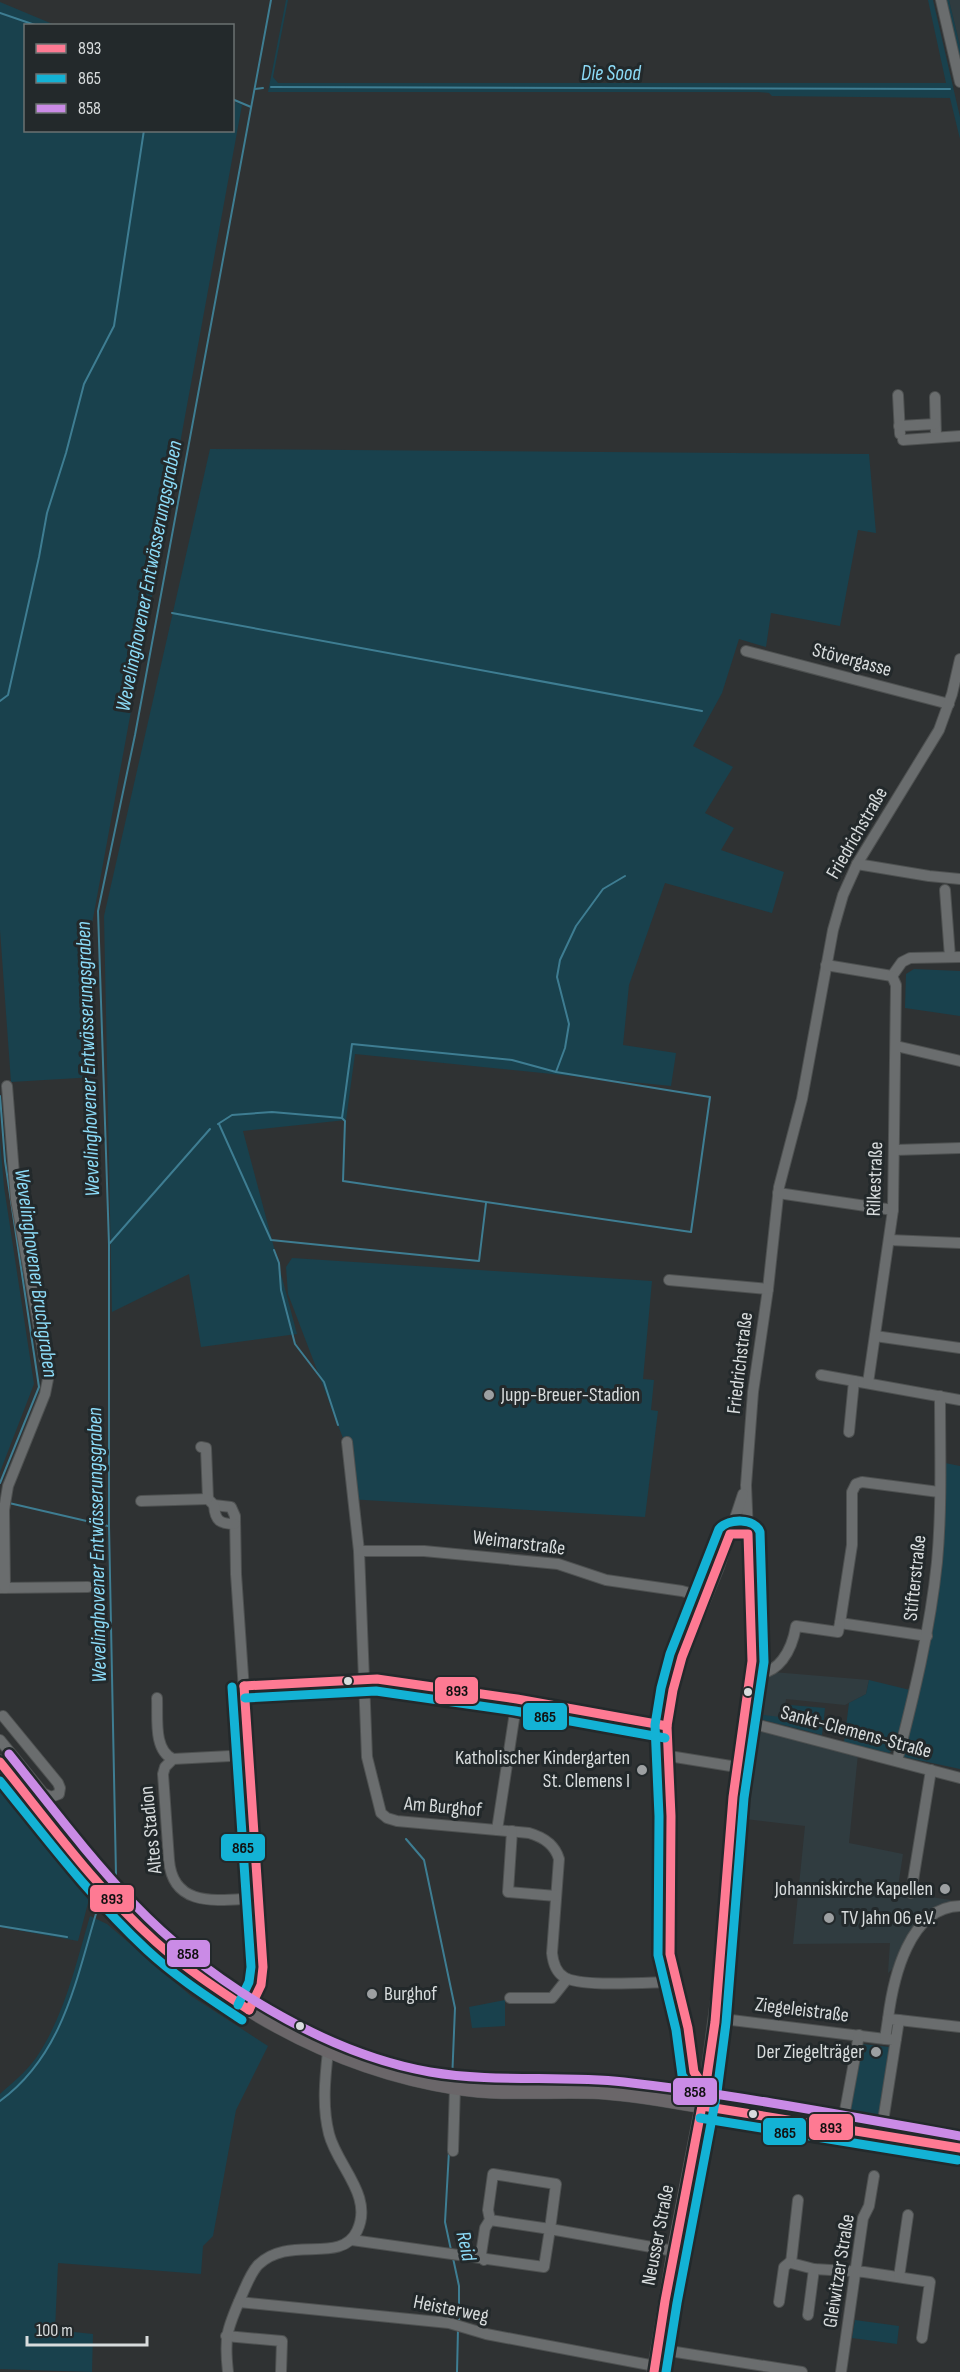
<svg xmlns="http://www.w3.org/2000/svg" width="960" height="2372" font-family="'Sofia Sans Condensed',sans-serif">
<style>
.built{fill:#303c40}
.green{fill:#19414d}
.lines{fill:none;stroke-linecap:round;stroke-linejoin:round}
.stream{stroke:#3e7d92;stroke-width:2}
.minor-casing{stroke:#4e5151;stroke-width:12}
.major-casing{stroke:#4e5151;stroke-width:15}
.minor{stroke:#6a6d6e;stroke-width:10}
.major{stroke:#6a6669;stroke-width:14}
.bus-1-casing{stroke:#23292b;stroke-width:14}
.bus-2-casing{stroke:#23292b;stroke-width:14}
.bus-3-casing{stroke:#23292b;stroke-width:14}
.bus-1{stroke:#fe7a93;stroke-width:9}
.bus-2{stroke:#13b2d5;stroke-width:9}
.bus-3{stroke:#ca8be6;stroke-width:9}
.poi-dot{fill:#9da0a2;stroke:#23292b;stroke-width:2}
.bus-dot{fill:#d8dcdd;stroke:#23292b;stroke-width:2}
.labels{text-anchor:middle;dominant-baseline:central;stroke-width:6;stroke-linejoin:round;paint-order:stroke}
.street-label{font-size:20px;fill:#d8dcdd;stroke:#23292b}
.poi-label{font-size:20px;fill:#d8dcdd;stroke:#23292b;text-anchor:start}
.water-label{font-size:21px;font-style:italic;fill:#8cdbf7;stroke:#23292b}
.line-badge{stroke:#23292b;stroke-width:2}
.pale-badge-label{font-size:16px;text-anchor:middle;font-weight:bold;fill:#111}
</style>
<rect width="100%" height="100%" fill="#2f3233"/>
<g class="built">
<polygon points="949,0 960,0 960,46"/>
<polygon points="773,1672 869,1680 866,1694 845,1705 786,1699 783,1725 752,1717 757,1685"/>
<polygon points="749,1725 858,1754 849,1843 903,1854 898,1887 906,1888 904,1893 951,1900 950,1904 938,1908 897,1965 888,1973 890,1943 793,1944 805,1826 737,1818 738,1813 735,1813"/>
</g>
<g class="green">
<polygon points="286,0 288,0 273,77 278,83 946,83 928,0 933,0 960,117 960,139 950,98 772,96 769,93 758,92 268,92"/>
<polygon points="945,0 949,0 960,46 960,65"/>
<polygon points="0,2 55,25 26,26 26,130 232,130 233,101 242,105 92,924 95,1077 11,1082 0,930"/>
<polygon points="210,449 869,454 876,533 858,530 840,626 771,613 766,647 739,639 722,693 693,746 733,767 705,813 734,828 721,850 784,872 772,913 665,883 629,985 623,1045 676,1053 671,1086 355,1054 346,1120 243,1131 297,1334 201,1347 189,1274 112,1312 104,916"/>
<polygon points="914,969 960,971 960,1016 905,1008 906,974"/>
<polygon points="0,1140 4,1187 34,1384 0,1472"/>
<polygon points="292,1258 652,1281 643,1379 654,1380 651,1410 658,1411 645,1517 348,1499 346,1446 288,1294 286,1267"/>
<polygon points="945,1463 960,1466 960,1769 904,1757 902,1755 915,1697"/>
<polygon points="869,1680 910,1690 894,1749 889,1753 844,1742 849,1703 866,1694"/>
<polygon points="790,1705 825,1708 822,1735 756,1718 756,1714 787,1718"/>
<polygon points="0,1779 92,1888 78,1941 0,1927"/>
<path d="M90,1916l17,8 84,72 77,50 -32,64 -23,126 -10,10 -2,28 -143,-11 -3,67 38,4 -1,38 -92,-3v-275c12,-11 26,-22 36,-36 28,-41 40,-94 54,-142z"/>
<polygon points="505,2000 505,2026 472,2028 469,2007"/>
<polygon points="862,2044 889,2047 877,2129 847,2123"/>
<polygon points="855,2320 899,2326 897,2344 852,2338"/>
</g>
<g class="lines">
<g class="stream">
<polyline points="0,13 38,26"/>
<polyline points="271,87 950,89"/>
<polyline points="255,89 263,88"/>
<polyline points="232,99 251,107"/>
<polyline points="172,613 702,711"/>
<polyline points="0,701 8,695 39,557 47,513 66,453 84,384 114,326 144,130"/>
<polyline points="0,1096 5,1161 39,1387 0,1483"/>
<polyline points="342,1118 345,1121 343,1181 691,1232 710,1097 556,1072"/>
<polyline points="218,1124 232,1115 272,1112 342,1118 352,1044 512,1060 556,1072 565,1048 569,1024 557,977 560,960 576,926 603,889 625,876"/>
<polyline points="219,1124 271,1240 479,1261 486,1203"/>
<polyline points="109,1244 210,1129"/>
<polyline points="274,1250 279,1263 281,1290 295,1344 324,1382 338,1425"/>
<polyline points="9,1503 108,1526"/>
<polyline points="4,1754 12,1763"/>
<polyline points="41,1798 112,1883"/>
<polyline points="406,1839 424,1860 455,2008 452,2081"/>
<polyline points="111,1887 116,1875 109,1526 109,1244 98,911 135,735 271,0"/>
<polyline points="0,1926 67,1937"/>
<path d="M0,2101c64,-47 76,-122 98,-194l6,-10"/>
<polyline points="449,2151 445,2222 451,2250"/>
<polyline points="453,2258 459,2286 459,2321"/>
<polyline points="457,2372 458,2329"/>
</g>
<g class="minor-casing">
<g id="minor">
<polyline points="941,0 960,82"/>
<polyline points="898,395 900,434"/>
<polyline points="935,397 936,437"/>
<polyline points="899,426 935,424"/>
<polyline points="903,440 960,436"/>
<polyline points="746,651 949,704"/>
<polyline points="960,659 952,694 939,730 857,864 843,895 833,930 802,1099 779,1187 768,1289 753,1392 746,1485 752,1633 751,1680 733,1797 723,1946 702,2106 960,2148"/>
<polyline points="857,864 929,876 960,879"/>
<polyline points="945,890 950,957"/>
<polyline points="826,965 892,976 902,962 910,958 960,957"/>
<polyline points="896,1046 960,1061"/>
<polyline points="895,1150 960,1148"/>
<polyline points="778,1193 893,1210"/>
<polyline points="889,1240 960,1243"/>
<polyline points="669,1280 768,1289"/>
<polyline points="875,1336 960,1348"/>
<polyline points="821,1375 960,1400"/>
<polyline points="868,1383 893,1210 896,985 892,976"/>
<polyline points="849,1432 854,1381"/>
<path d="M347,1442l12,109 8,206 14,56 6,5 10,3 132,12c14,4 26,12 30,26l-7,94c1,10 4,19 12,24 17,11 88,5 111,5"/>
<polyline points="201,1447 206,1448 208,1499"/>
<polyline points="208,1499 214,1505 231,1507 235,1516 236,1574 263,1967 261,1985 249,2010"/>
<polyline points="141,1501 208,1499"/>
<path d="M214,1505c1,16 6,19 21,19"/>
<polyline points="359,1551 424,1551 558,1564 606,1580 682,1591 706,1598"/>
<polyline points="0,1588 88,1587"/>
<polyline points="5,1588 4,1510 8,1486 45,1394 48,1379 16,1199 7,1086"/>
<polyline points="927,1636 840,1623 852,1545 852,1492 856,1484 862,1482 939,1492"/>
<path d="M751,1674c28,2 41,-24 45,-48l42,6 2,-9"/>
<polyline points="244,1686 377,1679 517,1699 667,1726"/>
<path d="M157,1698c1,19 -4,52 16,61"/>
<polyline points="743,1721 960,1778"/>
<polyline points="0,1740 43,1793 51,1797 59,1794 60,1788 58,1783 3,1716"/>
<path d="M249,1755l-76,4 -8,8 -2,7 6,86c4,51 54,39 90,38"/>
<polyline points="669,1756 737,1767"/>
<path d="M897,1761c17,-66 33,-131 40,-199 5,-55 3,-111 3,-166"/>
<polyline points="497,1830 517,1699"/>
<polyline points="512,1831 508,1892 556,1896"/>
<polyline points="911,1893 931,1770"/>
<polyline points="510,1998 552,1998 567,1979"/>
<polyline points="715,2018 885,2039"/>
<path d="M888,2019c5,-40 21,-112 72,-113"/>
<polyline points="899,2020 960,2027"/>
<polyline points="705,2088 694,2072 688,2028 670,1954 671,1816 667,1726 673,1690 682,1657 719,1567 743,1494"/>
<polyline points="842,2127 859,2035"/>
<polyline points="881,2134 899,2020 888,2019 885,2039 896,2040"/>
<polyline points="453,2151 455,2087"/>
<polyline points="798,2200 791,2263 814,2269 864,2272 930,2282 922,2338"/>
<polyline points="352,2240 544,2267 550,2229 674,2251"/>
<polyline points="484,2260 481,2254 485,2228 490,2220 488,2210 493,2174 556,2184 550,2229 490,2220"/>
<polyline points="899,2277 908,2215"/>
<polyline points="239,2302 449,2323 486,2334 655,2366"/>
<polyline points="779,2302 784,2267 790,2262"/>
<polyline points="808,2315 814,2269"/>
<polyline points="226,2336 282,2341 281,2372"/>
<polyline points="657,2349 802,2372"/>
<path d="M228,2372c-4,-35 -1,-43 13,-75 5,-11 9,-23 17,-32 31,-31 83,0 99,-34 17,-35 -20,-65 -28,-97 -7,-27 -4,-56 -1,-83"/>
<polyline points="841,2372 863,2218 869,2206 874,2176"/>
</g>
</g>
<g class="major-casing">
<path id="major" d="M0,1762c48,59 94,120 148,173 19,18 40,33 61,48 74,53 157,91 249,105 46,7 94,2 141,4 34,2 69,9 103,14l-28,145 -20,121"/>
</g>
<use href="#minor" class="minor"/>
<use href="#major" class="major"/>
<g class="bus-1-casing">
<g id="bus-1">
<polyline points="244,1686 377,1679 517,1699 667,1726"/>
<polyline points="244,1686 263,1967 261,1985 249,2010"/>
<path d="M0,1762c50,62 97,127 156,180 29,26 61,47 93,68"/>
<polyline points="702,2106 960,2148"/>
<polyline points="654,2372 665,2301 705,2090 715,2022 733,1797 752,1661 748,1534 730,1534 682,1657 673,1690 667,1726 671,1816 670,1954 688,2028 694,2072 705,2088"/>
</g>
</g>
<g class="bus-2-casing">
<g id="bus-2">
<polyline points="232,1687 251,1967 249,1982 238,2005"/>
<polyline points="245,1698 376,1691 515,1711 665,1738"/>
<path d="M0,1781c47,58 92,118 147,169 29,27 62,48 95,70"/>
<polyline points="700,2118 958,2160"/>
<path d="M666,2372l11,-69 40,-211 9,-69 18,-225 20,-136 -4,-130c-5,-14 -31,-14 -41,-3l-49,125 -9,34 -6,37 4,91 -1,139 18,75 6,45 11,16"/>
</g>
</g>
<g class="bus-3-casing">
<path id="bus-3" d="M9,1754c41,51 80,103 125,150 74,77 189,149 296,168 65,11 129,3 194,10 113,13 224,34 336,54"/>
</g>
<use href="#bus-1" class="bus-1"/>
<use href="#bus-2" class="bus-2"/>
<use href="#bus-3" class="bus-3"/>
</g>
<g class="poi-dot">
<circle cx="489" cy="1395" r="6"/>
<circle cx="642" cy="1770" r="6"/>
<circle cx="945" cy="1889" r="6"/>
<circle cx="829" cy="1918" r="6"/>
<circle cx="372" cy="1994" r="6"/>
<circle cx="876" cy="2052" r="6"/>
</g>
<g class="bus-dot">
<circle cx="348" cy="1681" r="5"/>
<circle cx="748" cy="1692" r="5"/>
<circle cx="300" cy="2026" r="5"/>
<circle cx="753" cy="2114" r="5"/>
</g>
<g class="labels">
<g class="street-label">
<text transform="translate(852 660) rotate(15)">Stövergasse</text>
<text transform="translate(857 833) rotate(-60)">Friedrichstraße</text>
<text transform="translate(875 1179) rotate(-88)">Rilkestraße</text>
<text transform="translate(740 1363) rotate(-83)">Friedrichstraße</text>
<text transform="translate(519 1543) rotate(7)">Weimarstraße</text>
<text transform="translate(915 1578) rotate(-84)">Stifterstraße</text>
<text transform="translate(856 1732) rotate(15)">Sankt-Clemens-Straße</text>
<text transform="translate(443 1807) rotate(5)">Am Burghof</text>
<text transform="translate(151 1830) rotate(-96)">Altes Stadion</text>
<text transform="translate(802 2010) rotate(7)">Ziegeleistraße</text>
<text transform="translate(658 2235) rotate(-79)">Neusser Straße</text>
<text transform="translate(839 2271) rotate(-81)">Gleiwitzer Straße</text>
<text transform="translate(451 2309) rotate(11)">Heisterweg</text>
</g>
<g class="poi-label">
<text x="501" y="1395">Jupp-Breuer-Stadion</text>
<text x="630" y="1758" text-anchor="end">Katholischer Kindergarten<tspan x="630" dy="23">St. Clemens I</tspan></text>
<text x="933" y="1889" text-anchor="end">Johanniskirche Kapellen</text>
<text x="841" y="1918">TV Jahn 06 e.V.</text>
<text x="384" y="1994">Burghof</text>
<text x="864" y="2052" text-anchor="end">Der Ziegelträger</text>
</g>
<g class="water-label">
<text x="611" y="73">Die Sood</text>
<text transform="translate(149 576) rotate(-79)">Wevelinghovener Entwässerungsgraben</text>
<text transform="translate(88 1059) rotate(-92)">Wevelinghovener Entwässerungsgraben</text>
<text transform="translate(36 1273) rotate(82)">Wevelinghovener Bruchgraben</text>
<text transform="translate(97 1545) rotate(-91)">Wevelinghovener Entwässerungsgraben</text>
<text transform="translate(466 2246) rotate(77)">Reid</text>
</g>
</g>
<g class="line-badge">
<rect x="434" y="1676" width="45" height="29" rx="6" fill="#fe7a93"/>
<rect x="522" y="1702" width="46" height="29" rx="6" fill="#13b2d5"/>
<rect x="220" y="1833" width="46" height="29" rx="6" fill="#13b2d5"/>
<rect x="89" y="1884" width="46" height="29" rx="6" fill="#fe7a93"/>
<rect x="166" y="1939" width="45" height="29" rx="6" fill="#ca8be6"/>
<rect x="672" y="2077" width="46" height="29" rx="6" fill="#ca8be6"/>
<rect x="808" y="2113" width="46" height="28" rx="6" fill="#fe7a93"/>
<rect x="762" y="2117" width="45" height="29" rx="6" fill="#13b2d5"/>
</g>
<g class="pale-badge-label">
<text x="457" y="1696">893</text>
<text x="545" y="1722">865</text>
<text x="243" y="1853">865</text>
<text x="112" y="1904">893</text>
<text x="188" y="1959">858</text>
<text x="695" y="2097">858</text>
<text x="831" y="2133">893</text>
<text x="785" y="2138">865</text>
</g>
<rect x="24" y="24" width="210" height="108" fill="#23292b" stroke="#6b7172" stroke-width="1.5"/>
<rect x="36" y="44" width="30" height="9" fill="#fe7a93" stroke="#6b7172" stroke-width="1.5"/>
<text x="78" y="54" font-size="18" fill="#d8dcdd">893</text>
<rect x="36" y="74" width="30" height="9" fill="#13b2d5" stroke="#6b7172" stroke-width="1.5"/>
<text x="78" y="84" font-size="18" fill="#d8dcdd">865</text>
<rect x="36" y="104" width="30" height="9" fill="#ca8be6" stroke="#6b7172" stroke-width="1.5"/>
<text x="78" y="114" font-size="18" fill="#d8dcdd">858</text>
<path d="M27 2336v9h120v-9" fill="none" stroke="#d8dcdd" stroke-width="3"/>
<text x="36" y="2336" font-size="18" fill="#d8dcdd" stroke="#23292b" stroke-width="4.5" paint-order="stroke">100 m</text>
</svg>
